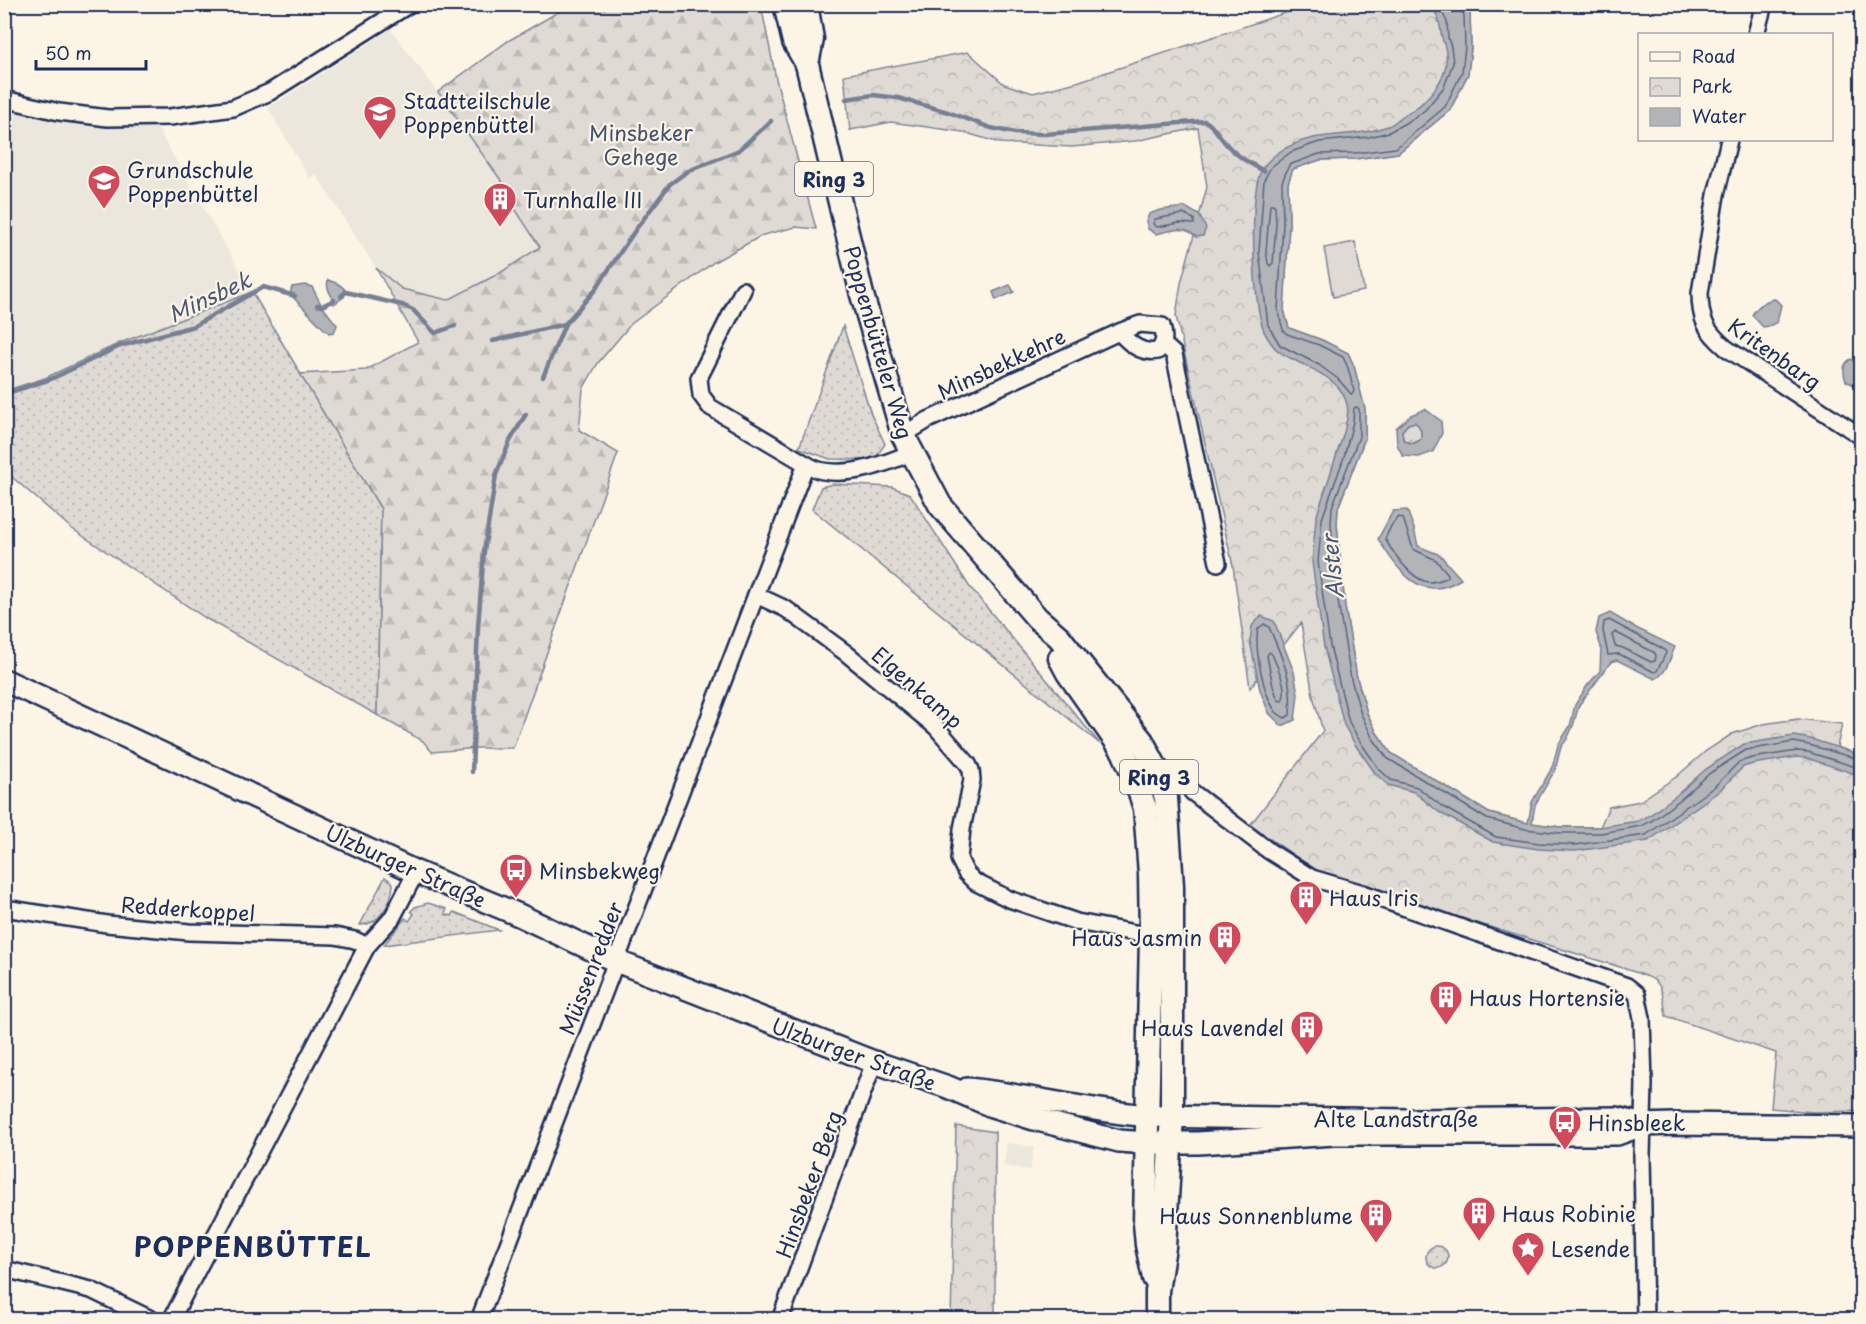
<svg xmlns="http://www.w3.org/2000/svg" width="1866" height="1324" font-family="'Playpen Sans',sans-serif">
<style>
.built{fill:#ece7dc}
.grass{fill:url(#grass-dots);stroke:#7d8599;stroke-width:1.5}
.forest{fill:url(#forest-firs);stroke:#7d8599;stroke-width:1.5}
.park{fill:url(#park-crowns);stroke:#7d8599;stroke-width:1.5}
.pitch{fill:#dfdbd4;stroke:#7d8599;stroke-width:1.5}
.water{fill:#b2b4b8;stroke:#767f94;stroke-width:1.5;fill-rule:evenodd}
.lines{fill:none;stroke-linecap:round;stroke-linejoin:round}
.shore{stroke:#576482;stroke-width:1.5}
.stream{stroke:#767f94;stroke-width:4.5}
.minor-casing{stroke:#1b2f5e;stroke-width:20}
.secondary-casing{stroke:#1b2f5e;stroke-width:26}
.primary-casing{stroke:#1b2f5e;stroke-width:27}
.minor{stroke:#fcf5e5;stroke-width:15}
.secondary{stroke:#fcf5e5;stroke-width:21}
.primary{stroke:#fcf5e5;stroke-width:22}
.labels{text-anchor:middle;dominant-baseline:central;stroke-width:4.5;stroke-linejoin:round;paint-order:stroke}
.shield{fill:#fcf5e5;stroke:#5e6a86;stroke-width:1.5}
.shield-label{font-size:20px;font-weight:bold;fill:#1b2f5e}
.poi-label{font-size:21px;fill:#1b2f5e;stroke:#fcf5e5;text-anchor:start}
.park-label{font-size:21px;fill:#425176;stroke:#fcf5e5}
.street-label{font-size:21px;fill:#1b2f5e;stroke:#fcf5e5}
.water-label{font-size:22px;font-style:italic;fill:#485779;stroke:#fcf5e5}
.district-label{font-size:27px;font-weight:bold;letter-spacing:1.5px;fill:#1b2f5e;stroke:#fcf5e5}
</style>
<defs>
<pattern id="grass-dots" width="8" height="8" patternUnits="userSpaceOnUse" patternTransform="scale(1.5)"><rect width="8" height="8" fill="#dfdbd4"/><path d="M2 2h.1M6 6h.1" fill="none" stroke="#bfbcb8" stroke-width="1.8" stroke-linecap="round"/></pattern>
<pattern id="forest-firs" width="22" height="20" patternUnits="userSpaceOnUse" patternTransform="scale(1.5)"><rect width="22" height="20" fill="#dfdbd4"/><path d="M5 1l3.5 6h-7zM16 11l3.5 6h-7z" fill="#bfbcb8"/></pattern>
<pattern id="park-crowns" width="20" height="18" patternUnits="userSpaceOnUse" patternTransform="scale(1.5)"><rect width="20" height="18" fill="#dfdbd4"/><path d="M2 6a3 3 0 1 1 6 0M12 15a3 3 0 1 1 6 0" fill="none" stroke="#bfbcb8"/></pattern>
</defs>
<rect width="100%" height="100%" fill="#fcf5e5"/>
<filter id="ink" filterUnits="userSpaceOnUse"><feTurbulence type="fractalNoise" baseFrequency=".0167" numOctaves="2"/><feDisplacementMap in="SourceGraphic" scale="12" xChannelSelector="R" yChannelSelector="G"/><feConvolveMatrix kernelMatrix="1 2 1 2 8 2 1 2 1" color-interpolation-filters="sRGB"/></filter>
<g filter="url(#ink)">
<g class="built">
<polygon points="391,29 504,184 500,185 540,247 500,273 448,300 402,289 376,268 316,175 309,178 268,108"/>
<polygon points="5,110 88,127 156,126 252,292 120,343 45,378 5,391"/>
<polygon points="1007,1143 1034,1147 1030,1170 1004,1166"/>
</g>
<g class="grass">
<polygon points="252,292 381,509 377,715 207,619 71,528 5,471 4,391 45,378 120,343"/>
<polygon points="843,326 871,414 885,444 874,460 830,459 799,448"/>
<polygon points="833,484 892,487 910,494 969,586 1100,744 812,509 821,487"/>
<path d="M385,877l7,5 1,2c-1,18 -13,41 -33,41z"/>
<polygon points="428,903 447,909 445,914 452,916 454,912 499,930 384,945 405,918 409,921 414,914 411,911 415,907"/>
<circle cx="1437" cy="1257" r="11"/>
</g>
<g class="forest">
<polygon points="572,4 761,5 776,79 816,229 796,227 763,235 714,262 631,324 598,363 583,389 579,430 618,453 513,748 478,748 432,752 423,741 377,715 381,509 300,374 366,370 418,342 376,268 402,289 448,300 500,273 540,247 499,184 503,183 438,92 508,41"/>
<path d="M1415,422c6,6 7,9 6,17 -8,5 -10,6 -18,0l-1,-8 6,-7z"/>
</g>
<g class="park">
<path d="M1309,5h154l7,7 1,36 -3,26 -18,36 -52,43 -43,6 -35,1 -27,9 -5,14 1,41 -5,86 5,18 33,12 26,13 6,13 11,43v29l-27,70 -1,16 8,83 12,71 10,35 10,20 14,20 98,60 37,10 35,4h39l9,-20 31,-6 36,-24 30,-26 26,-17 31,-10 35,-5 44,5 -5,23 24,8v356l-48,1 -42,-4 5,-55 -110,-37c-5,-40 -7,-35 -43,-48l-299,-92 -74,-51 73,-94 -10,-35 -12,-73 -51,65 -17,-122 -57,-250 5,-33 26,-96 -9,-59 -63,13 -63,6 -72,-4 -37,-11 -72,-10 -41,8 -6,-55 124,-23 36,32 29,9 44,-11z"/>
<polygon points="956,1126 995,1132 995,1319 951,1319"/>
</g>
<polygon class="pitch" points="1355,242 1364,291 1333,297 1324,248"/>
<g class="water">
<path d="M1427,5h36l7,7 1,36 -3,26 -18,36 -52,43 -43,6 -35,1 -27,9 -5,14 1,41 -5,86 5,18 33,12 26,13 6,13 11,43v29l-27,70 -1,16 8,83 12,71 10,35 10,20 14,20 98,60 39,10 4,-21 20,-34 6,-23 12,-19 5,-21 12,-19 13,-15 1,-24 -5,-15 3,-14 11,-5 22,13 43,21c-5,11 -8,27 -20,32l-38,-19 -6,2 -32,43 -6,21 -6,13 -6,8 -6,23 -20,35 -3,18 29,4h39l38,-6 12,-6 28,-21 28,-25 38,-25 50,-8 17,3 50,16v21l-54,-18 -11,-1 -43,7 -10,3 -25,25 -70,49 -73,10 -37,-2 -45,-7 -54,-30 -25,-20 -26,-7 -13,-12 -19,-27 -12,-21 -20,-78 -12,-85 4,-44 28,-86c2,-9 6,-22 2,-31 -6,-20 -31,-31 -48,-39 -8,-4 -17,-8 -23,-14 -5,-6 -10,-13 -12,-20 -10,-25 -14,-132 -2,-157 4,-8 11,-14 18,-19 36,-24 72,-12 109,-26 6,-2 10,-7 15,-10 14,-7 21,-14 31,-26 11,-14 16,-29 10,-46 -6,-15 -1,-30 -17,-39z"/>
<path d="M1185,207l14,8 7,13 -3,8 -7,1c-12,-13 -25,-6 -40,-3l-8,-5 -2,-8 3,-7 11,-4z"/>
<path d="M328,280c8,3 15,5 18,12l-2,5 -10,7 -4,-2 2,-5c-3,-6 -6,-10 -4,-17z"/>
<polygon points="305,285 312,287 322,306 337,325 334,332 329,333 323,328 290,294 292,287"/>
<polygon points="1010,285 1014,292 996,300 993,292"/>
<path d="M1775,299l6,6 -4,17 -8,4 -6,1 -11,-12c5,-8 13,-15 23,-16z"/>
<path d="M1851,359l10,7v19l-9,-1 -6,-3c-3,-9 -4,-17 5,-22z"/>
<path d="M1425,409l16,12 1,12 -9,19 -14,5 -16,-1 -6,-12 -1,-16 15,-13zM1415,422c6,5 7,9 6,17 -7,6 -10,6 -18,0l-1,-8 6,-7z"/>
<path d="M1407,510l7,19 4,17 22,9 21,24c-41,26 -63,-9 -83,-40l15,-28z"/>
<polygon points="1261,616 1274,621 1294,672 1298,694 1295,720 1282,726 1269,713 1260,690 1250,641 1252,626"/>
</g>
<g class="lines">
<g class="shore">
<polyline points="1438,4 1447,22 1448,38 1451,47 1453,63 1444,87 1425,110 1416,117 1389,132 1369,137 1319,142 1291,152 1271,167 1264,180 1259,252 1268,325 1280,345 1319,365 1338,379 1351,394 1353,393 1354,391 1348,368 1343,357 1319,345 1287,334 1283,330 1278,310 1283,224 1282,182 1289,165 1319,154 1355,153 1396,148 1445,107 1462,72 1465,47 1464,15 1460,9 1459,4"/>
<polygon points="1270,204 1273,204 1275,206 1276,224 1273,263 1270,266 1268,263 1266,251"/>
<polygon points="1183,214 1194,219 1194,224 1180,223 1157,227 1153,224 1155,219"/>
<path d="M1398,517l5,1 10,31 23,11 12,14 -1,4c-7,2 -15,6 -23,3 -16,-6 -30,-27 -39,-42l6,-13z"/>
<polygon points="1609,620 1665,650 1666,653 1657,671 1654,672 1619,654 1608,655 1603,631 1604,622"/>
<path d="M1264,624l5,3c14,33 24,52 21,88l-5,3c-4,-2 -9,-5 -11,-9 -11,-17 -20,-61 -16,-80z"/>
<polygon points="1615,632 1655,653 1656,656 1655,661 1651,662 1623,648 1615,646 1612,635"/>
<path d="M1269,652l3,2c5,13 17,34 10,47l-4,-1 -5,-14 -6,-30z"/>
<polyline points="1862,760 1809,745 1794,742 1746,750 1710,773 1681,799 1653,820 1641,826 1601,833 1561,833 1525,829 1487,819 1387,758 1372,737 1361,714 1351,679 1339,608 1334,561 1331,524 1332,507 1359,437 1359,409 1357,407 1354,408 1353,422 1344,457 1322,519 1318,562 1330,646 1349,722 1361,743 1379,769 1391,780 1417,787 1443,807 1496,837 1539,843 1575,845 1646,835 1714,787 1739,762 1752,758 1797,751 1808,752 1862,769"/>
</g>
<g class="stream">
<path d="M846,99l27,-4 25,3 50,14 43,16 24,5 30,1 160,-13c10,5 15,17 23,25 10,11 23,18 36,25"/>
<polyline points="341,296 346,292 402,305 413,310 435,333 455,326"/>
<polyline points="317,305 322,306 334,300"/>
<polyline points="493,341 565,324 595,290 636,229 670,184 688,171 739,150 771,121"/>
<polyline points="543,377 565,324"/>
<polyline points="4,394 51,379 120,346 194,326 263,287 295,296"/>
<polyline points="472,772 478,627 484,551 496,475 510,441 526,414"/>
</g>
<g class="minor-casing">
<g id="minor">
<polyline points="1756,34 1764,4"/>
<polyline points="4,99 59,112 108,118 170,117 233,108 270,92 410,4"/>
<path d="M1729,140l-13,55 -16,98c0,27 6,38 26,55l136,89"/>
<polyline points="1163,344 1174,354 1218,563"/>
<path d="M903,435l25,-15 191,-88c11,12 22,22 39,19 7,-9 7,-14 4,-25l-22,-2 -21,8"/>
<path d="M806,464c5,3 11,6 17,7 31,5 61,-7 88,-18"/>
<polyline points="756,595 786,609 846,653 936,727 968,764 971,770 972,780 962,829 959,859 966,873 975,882 1009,899 1077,922 1151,936"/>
<polyline points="1192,792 1269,851 1312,878 1363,893 1607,979 1627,986 1637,994 1642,1018 1644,1084 1642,1155 1645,1320"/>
<polyline points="4,908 107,924 189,932 335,936 355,940 367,946"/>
<polyline points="4,1269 91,1290 153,1320"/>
<polyline points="171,1320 367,946 392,918 416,872"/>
<polyline points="479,1320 806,464 710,407 701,395 699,378 743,290"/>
<polyline points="780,1320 874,1062"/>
</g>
</g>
<g class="secondary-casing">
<g id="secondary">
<polyline points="4,680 416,872 519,915 616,961 874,1062 948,1087 992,1106 1034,1119 1119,1141 1147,1143 1198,1143 1334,1134 1617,1134 1642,1125 1673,1124 1862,1126"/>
<path d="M967,1089c61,6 120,22 182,27l261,4 207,-2 25,7"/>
</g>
</g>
<g class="primary-casing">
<g id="primary">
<polyline points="785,4 794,42 807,64 862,295 903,435 940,505 1037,618 1059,637 1142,741 1157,770 1166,798 1172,886 1172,1116 1164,1247 1157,1291 1157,1320"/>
<polyline points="806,4 812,39 807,64"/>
<polyline points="1060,658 1068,673 1123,751 1135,778 1145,808 1150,874 1151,936 1145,1223 1147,1245 1154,1278"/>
</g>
</g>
<use href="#minor" class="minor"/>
<use href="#secondary" class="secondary"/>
<use href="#primary" class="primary"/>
</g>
</g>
<defs>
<g id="school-pin" transform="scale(1.725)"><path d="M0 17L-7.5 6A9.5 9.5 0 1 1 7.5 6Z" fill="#d1495b" stroke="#fcf5e5"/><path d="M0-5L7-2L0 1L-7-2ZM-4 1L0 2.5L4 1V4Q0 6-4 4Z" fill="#fff"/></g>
<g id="building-pin" transform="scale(1.725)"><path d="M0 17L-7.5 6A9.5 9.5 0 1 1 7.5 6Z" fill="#d1495b" stroke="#fcf5e5"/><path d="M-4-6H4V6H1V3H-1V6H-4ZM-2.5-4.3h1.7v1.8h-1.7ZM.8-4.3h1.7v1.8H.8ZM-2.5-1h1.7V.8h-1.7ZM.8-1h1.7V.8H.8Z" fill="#fff"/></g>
<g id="bus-pin" transform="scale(1.725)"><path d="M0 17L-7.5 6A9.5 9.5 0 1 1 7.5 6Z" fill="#d1495b" stroke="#fcf5e5"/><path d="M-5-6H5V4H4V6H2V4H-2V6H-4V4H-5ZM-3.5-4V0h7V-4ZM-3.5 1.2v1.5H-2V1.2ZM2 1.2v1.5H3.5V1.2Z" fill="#fff"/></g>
<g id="sight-pin" transform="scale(1.725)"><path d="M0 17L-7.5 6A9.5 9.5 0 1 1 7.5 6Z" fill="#d1495b" stroke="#fcf5e5"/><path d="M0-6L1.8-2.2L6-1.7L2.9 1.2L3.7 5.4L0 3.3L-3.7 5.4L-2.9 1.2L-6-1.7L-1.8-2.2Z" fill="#fff"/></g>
</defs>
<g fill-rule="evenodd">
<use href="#school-pin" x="380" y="112"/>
<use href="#school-pin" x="104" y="181"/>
<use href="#building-pin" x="500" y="199"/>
<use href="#bus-pin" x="516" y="870"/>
<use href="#building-pin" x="1306" y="897"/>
<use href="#building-pin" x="1225" y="937"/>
<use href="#building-pin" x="1446" y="997"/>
<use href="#building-pin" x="1307" y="1027"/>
<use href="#bus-pin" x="1565" y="1122"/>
<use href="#building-pin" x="1479" y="1213"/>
<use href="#building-pin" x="1376" y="1215"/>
<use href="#sight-pin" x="1528" y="1248"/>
</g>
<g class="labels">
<g class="shield">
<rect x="795" y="162" width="78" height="34" rx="4.5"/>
<rect x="1120" y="760" width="78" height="34" rx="4.5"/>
</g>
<g class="shield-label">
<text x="834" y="179">Ring 3</text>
<text x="1159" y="777">Ring 3</text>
</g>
<g class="poi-label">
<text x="403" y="100">Stadtteilschule<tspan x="403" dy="24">Poppenbüttel</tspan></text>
<text x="127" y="169">Grundschule<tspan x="127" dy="24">Poppenbüttel</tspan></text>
<text x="523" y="199">Turnhalle III</text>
<text x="539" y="870">Minsbekweg</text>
<text x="1329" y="897">Haus Iris</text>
<text x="1202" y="937" text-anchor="end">Haus Jasmin</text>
<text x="1469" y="997">Haus Hortensie</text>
<text x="1284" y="1027" text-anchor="end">Haus Lavendel</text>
<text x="1588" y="1122">Hinsbleek</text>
<text x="1502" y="1213">Haus Robinie</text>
<text x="1353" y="1215" text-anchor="end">Haus Sonnenblume</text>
<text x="1551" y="1248">Lesende</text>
</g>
<g class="park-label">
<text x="641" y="132">Minsbeker<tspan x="641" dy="24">Gehege</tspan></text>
</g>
<g class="street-label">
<text transform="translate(879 342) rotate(74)">Poppenbütteler Weg</text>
<text transform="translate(1775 353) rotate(35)">Kritenbarg</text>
<text transform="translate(1001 363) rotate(-25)">Minsbekkehre</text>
<text transform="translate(918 687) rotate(41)">Elgenkamp</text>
<text transform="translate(406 865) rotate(24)">Ulzburger Straße</text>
<text transform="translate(188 908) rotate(4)">Redderkoppel</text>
<text transform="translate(590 968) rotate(-69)">Müssenredder</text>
<text transform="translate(854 1053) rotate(20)">Ulzburger Straße</text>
<text x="1396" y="1118">Alte Landstraße</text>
<text transform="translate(808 1184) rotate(-70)">Hinsbeker Berg</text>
</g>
<g class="water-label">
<text transform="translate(209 296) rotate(-25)">Minsbek</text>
<text transform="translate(1331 567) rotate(-95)">Alster</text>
</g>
<g class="district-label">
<text x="253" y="1245">POPPENBÜTTEL</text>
</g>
</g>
<rect width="1866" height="1324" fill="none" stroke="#fcf5e5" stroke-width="24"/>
<rect x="12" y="12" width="1842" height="1300" fill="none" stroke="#1b2f5e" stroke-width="2" filter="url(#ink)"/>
<rect x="1638" y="33" width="195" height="108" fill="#fcf5e5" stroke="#a2a6af" stroke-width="1.5"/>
<rect x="1650" y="52" width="30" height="9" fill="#fcf5e5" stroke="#a2a6af" stroke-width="1.5"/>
<text x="1692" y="63" font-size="18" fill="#1b2f5e">Road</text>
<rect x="1650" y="78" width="30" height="18" fill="url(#park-crowns)" stroke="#a2a6af" stroke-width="1.5"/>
<text x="1692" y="93" font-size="18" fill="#1b2f5e">Park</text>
<rect x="1650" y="108" width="30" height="18" fill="#b2b4b8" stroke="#a2a6af" stroke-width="1.5"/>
<text x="1692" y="123" font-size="18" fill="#1b2f5e">Water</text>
<path d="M36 60v9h110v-9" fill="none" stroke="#1b2f5e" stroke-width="3"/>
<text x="45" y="60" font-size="18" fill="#1b2f5e" stroke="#fcf5e5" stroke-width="4.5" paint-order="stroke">50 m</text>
</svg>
